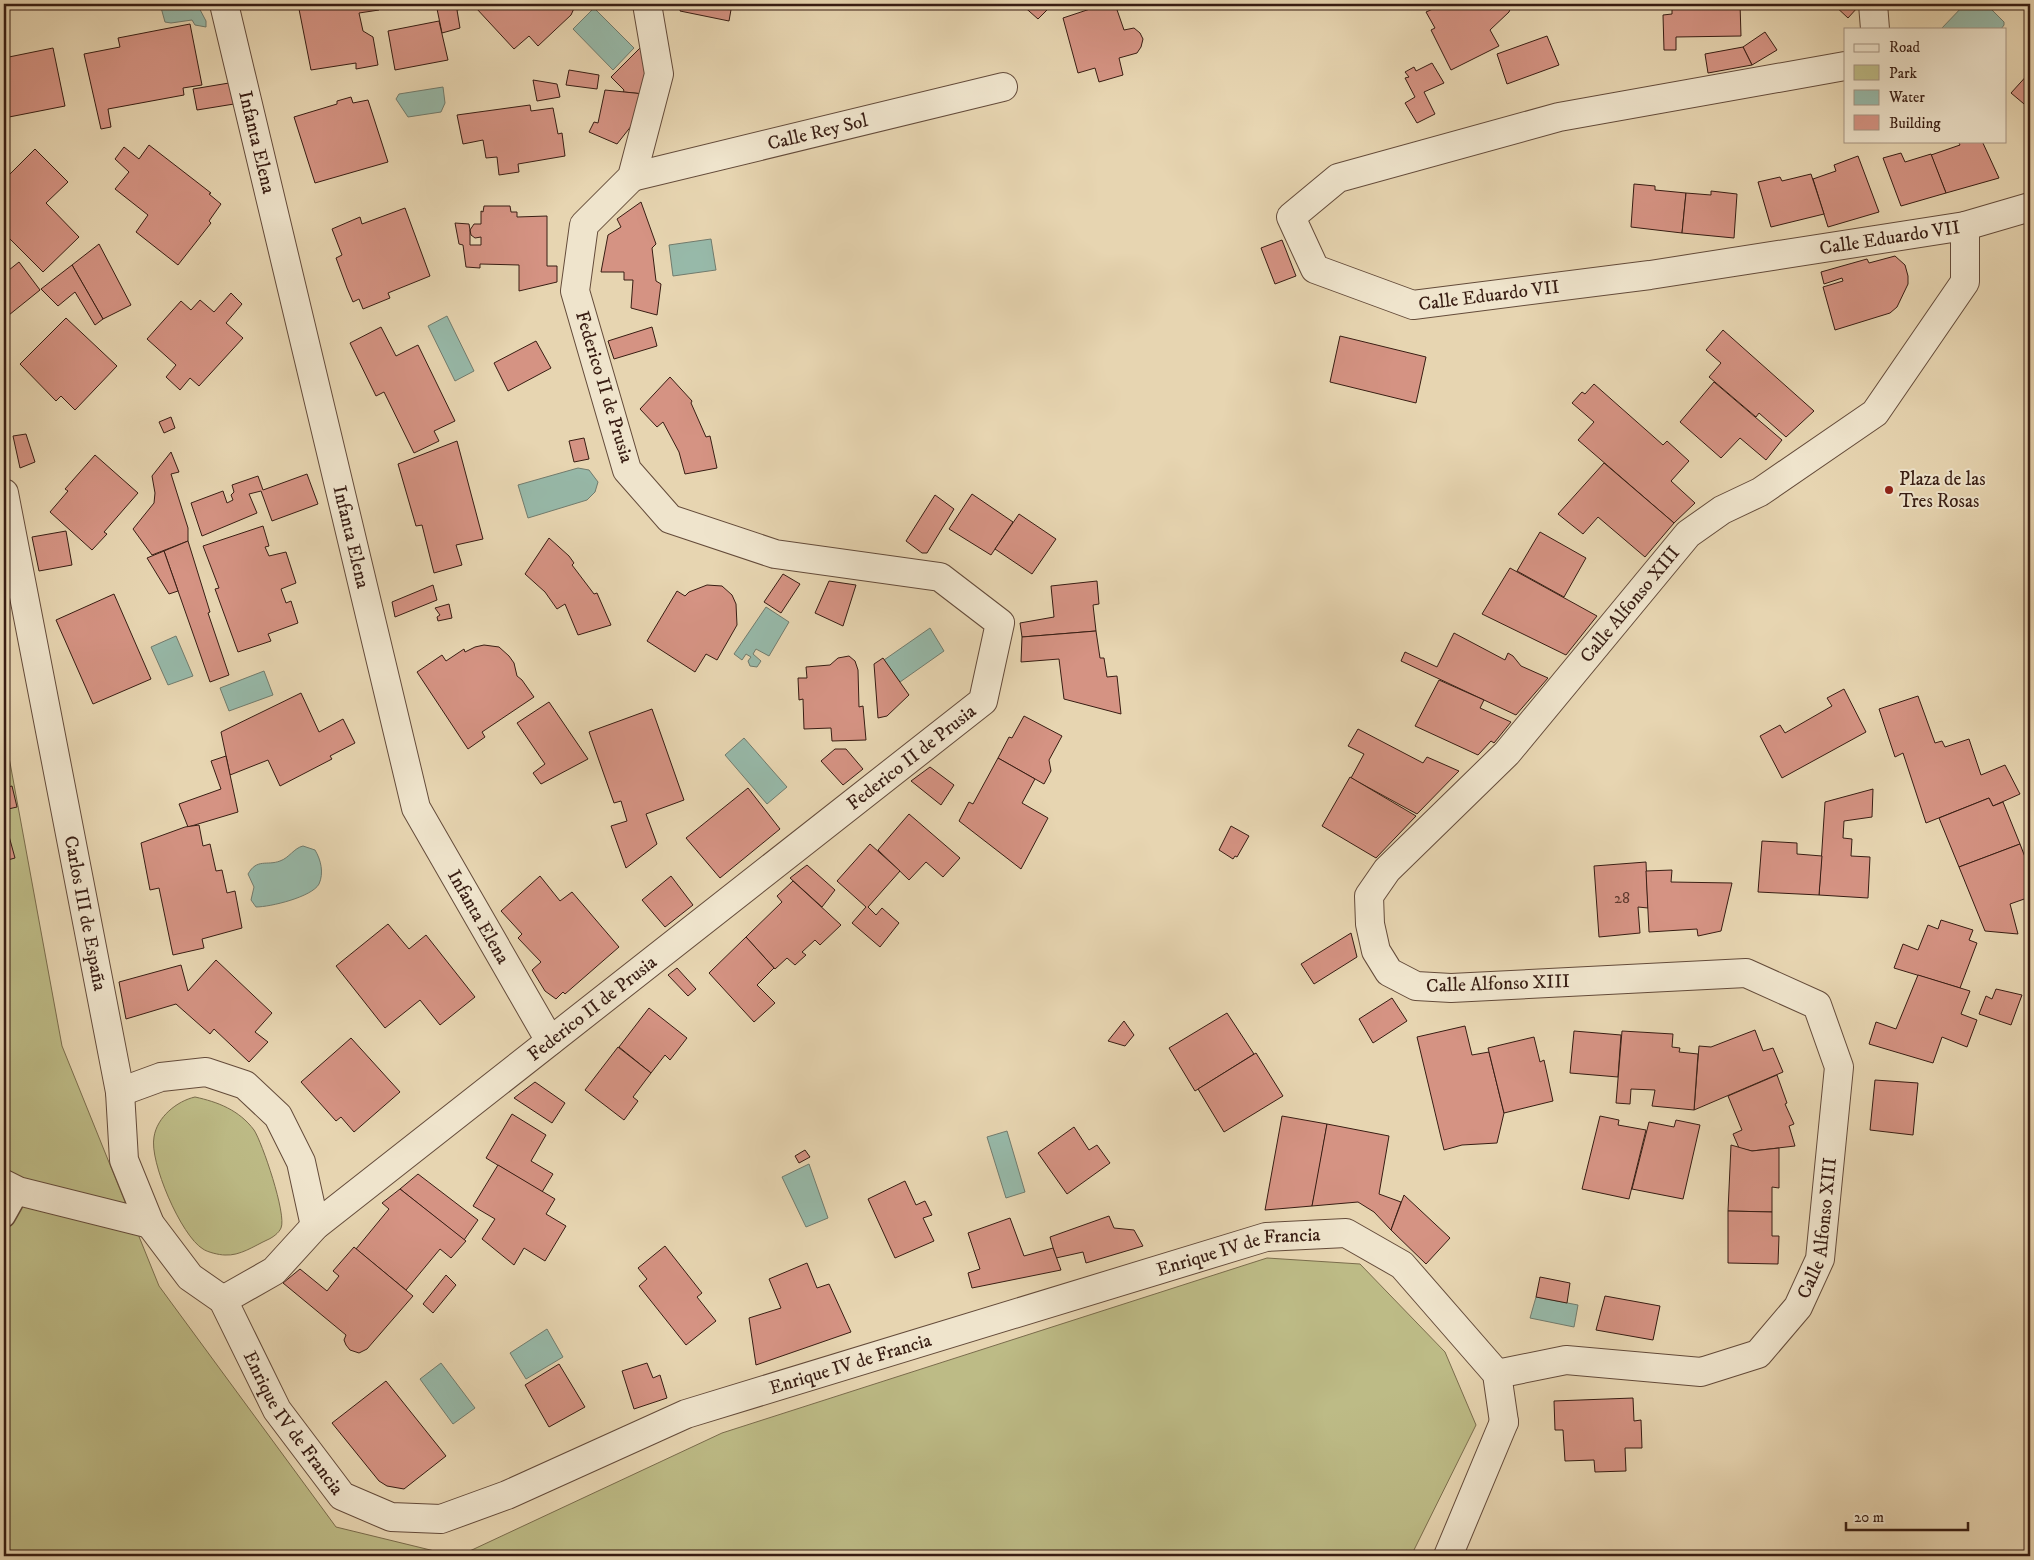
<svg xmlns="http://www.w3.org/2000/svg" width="2034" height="1560" font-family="'IM FELL DW Pica',serif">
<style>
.green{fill:#bdbb86;stroke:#7a6c4c}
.water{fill:#97b9a9;stroke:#717b6d}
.building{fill:#d59383;stroke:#381d13;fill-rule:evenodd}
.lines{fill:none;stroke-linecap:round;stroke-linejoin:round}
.service-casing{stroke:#644b3a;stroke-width:25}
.minor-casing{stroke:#644b3a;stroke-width:30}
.tertiary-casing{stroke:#644b3a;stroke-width:30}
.service{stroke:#efe4cc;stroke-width:22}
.minor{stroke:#efe4cc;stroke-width:28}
.tertiary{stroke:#efe4cc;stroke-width:28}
.poi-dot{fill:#8f2418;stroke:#efe4cc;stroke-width:2}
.labels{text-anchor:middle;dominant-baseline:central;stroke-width:4;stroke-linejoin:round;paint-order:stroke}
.number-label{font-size:16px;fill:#5f3a2f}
.street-label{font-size:19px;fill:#381d13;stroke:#efe4cc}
.poi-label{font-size:19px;fill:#381d13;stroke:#efe4cc;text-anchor:start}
</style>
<rect width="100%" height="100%" fill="#e7d5b1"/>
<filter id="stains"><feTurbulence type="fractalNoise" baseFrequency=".004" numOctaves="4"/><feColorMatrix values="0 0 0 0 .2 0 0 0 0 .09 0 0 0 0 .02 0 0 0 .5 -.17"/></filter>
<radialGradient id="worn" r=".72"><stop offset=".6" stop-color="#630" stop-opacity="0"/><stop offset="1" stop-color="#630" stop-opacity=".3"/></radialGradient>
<g class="green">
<polygon points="4,730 62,1046 159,1286 336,1527 455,1556 4,1556"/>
<path d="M195,1097c23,5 44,13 59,33 8,12 33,85 27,98 -2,5 -9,10 -14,12 -13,6 -27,16 -42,15 -6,0 -18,-3 -22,-6 -22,-13 -54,-88 -49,-112 3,-20 23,-36 41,-40z"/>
<polygon points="1267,1258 1360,1264 1445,1352 1476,1425 1411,1556 459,1556 722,1433"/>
</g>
<g class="water">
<polygon points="160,4 197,4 206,21 206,27 195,25 192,20 171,23 165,22"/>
<polygon points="1965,4 1986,4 2004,22 2004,25 2001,29 1941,29"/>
<polygon points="594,8 634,48 613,70 573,29"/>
<polygon points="443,87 445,103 441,112 408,117 396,99 399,94"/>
<polygon points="711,239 716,270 673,276 669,245"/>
<polygon points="447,316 474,371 455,381 428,326"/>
<polygon points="578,468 589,470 598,482 595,492 587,500 528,518 518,485"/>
<polygon points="766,607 789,622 769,656 756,649 753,654 761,661 757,667 750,666 748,661 751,657 746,654 742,660 734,654"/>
<polygon points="930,628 944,651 900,682 884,660"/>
<polygon points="176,636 193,676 168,685 151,647"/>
<polygon points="264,671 273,695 229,711 220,688"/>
<polygon points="744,738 787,787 767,804 725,755"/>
<path d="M303,846l12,4c6,10 9,23 4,34 -7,13 -49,23 -63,23l-5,-7 3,-13 -6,-13c9,-16 19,-8 32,-13 9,-3 14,-13 23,-15z"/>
<polygon points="1007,1131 1025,1192 1006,1198 987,1137"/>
<polygon points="809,1164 828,1218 806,1227 782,1177"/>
<polygon points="1536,1297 1578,1305 1574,1327 1530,1318"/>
<polygon points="547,1329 563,1357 526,1379 510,1353"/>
<polygon points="441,1363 475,1408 453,1424 420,1379"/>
</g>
<g class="building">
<polygon points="298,4 378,4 379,10 359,13 363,31 373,37 378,65 356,69 356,63 311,70"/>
<polygon points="436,4 461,4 462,9 457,10 460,28 442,33"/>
<polygon points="480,4 576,4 571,15 538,46 529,36 514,49 476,8"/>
<polygon points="681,4 732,4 729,21 680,11"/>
<polygon points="1021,4 1053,4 1038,19"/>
<polygon points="1092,4 1115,4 1124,30 1134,28 1140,33 1143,39 1141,47 1137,53 1119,58 1123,75 1099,82 1095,68 1078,73 1063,18 1093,8"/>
<polygon points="1444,4 1512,4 1509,12 1490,30 1499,46 1451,70 1431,30 1435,28 1426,12"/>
<polygon points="1672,4 1740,4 1741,36 1676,37 1676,50 1664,50 1663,15 1672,14"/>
<polygon points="1833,4 1854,4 1858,7 1848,18"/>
<polygon points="439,21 448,60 395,70 388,31"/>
<polygon points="190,24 202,85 183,88 184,95 108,109 111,127 101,129 84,54 120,47 118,38"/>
<polygon points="1765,32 1777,50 1752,65 1743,47"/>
<polygon points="1547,36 1559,65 1507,84 1497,54"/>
<polygon points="642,46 645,73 644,94 623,92 624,90 611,77"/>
<polygon points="1743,47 1752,65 1708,73 1705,54"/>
<polygon points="53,48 65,106 4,118 4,58"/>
<polygon points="1432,63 1444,83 1424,92 1435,114 1417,123 1405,103 1415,97 1405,78 1409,77 1405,72 1414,67 1416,71"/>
<polygon points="569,70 599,75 597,89 566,85"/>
<polygon points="2030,72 2030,109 2011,93"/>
<polygon points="533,80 557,84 560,97 537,101"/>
<polygon points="229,83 234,104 197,110 193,89"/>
<polygon points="605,90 644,94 632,125 617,144 589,132 594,122 598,123"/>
<polygon points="351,97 353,103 368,100 388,162 315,183 294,117 337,104 337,101"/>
<polygon points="530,105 531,111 553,108 558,134 562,133 565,156 518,164 519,172 499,175 497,157 486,158 483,140 463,144 457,115"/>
<polygon points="1958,141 1982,141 1999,178 1946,193 1931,155 1960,145"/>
<polygon points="149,145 211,193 209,194 221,204 209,221 211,223 178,265 136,232 148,215 115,189 129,172 115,159 124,147 139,159"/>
<polygon points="35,149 68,182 46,203 79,237 43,272 4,233 4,180"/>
<polygon points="1901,153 1905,162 1931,154 1946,193 1901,206 1883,158"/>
<polygon points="1858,156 1879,212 1828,227 1813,179 1836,171 1834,165"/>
<polygon points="1811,174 1824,214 1771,227 1758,182 1780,177 1782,181"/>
<polygon points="1634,184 1655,186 1655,190 1686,193 1682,233 1631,227"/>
<polygon points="1711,191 1737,194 1734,238 1682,233 1686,193 1711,195"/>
<polygon points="641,202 656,244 652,248 656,281 661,284 657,315 631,308 633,280 624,280 624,272 601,272 608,235 621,227 617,219"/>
<path d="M484,206h26l1,6h6v5l30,-1v50h10v16l-38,9v-26l-39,-1v4l-14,-1 -3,-22 -4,-1 -4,-21 14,1 1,6 4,-6h7v-13l2,1zM470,230l1,5 4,3 6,-1v8h-11z"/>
<polygon points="405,208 430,276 388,293 390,298 363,309 359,299 353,302 347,288 336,258 342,255 332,229 360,217 362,224"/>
<polygon points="1282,240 1296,276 1275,284 1261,248"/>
<polygon points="99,244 131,305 103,319 72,265"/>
<polygon points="1895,256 1905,265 1908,276 1908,284 1897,307 1890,313 1835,330 1823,287 1843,281 1842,278 1824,284 1821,272 1867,259 1869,263"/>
<polygon points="19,262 40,290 4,319 4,274"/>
<polygon points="72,265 103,319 95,325 75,292 58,306 41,289"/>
<polygon points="231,293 242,304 226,323 243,338 199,386 190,378 180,390 166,377 176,365 147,339 181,301 191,310 200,300 214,312"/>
<polygon points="66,318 117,366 75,410 61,396 56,401 20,364"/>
<polygon points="381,327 396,356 418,345 455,421 434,431 439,441 414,453 384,392 376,396 350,343"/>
<polygon points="652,327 657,346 614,359 608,341"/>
<polygon points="1723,330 1814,411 1786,437 1759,413 1756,417 1709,377 1721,363 1706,350"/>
<polygon points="1340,336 1426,357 1416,403 1330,382"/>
<polygon points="536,341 551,368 508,391 494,363"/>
<polygon points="670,377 692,401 691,403 706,437 710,436 717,468 685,474 679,452 663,422 657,427 640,409"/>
<polygon points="1714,382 1782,440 1766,460 1740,438 1721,458 1680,422"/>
<polygon points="1594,384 1663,445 1667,441 1689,461 1671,481 1695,503 1674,523 1578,440 1594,422 1572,403 1582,392 1585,394"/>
<polygon points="171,417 175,428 164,433 159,422"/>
<polygon points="26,434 35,462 20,468 13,436"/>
<polygon points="584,438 589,459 574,462 569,441"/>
<polygon points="457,441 483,539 456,545 462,565 434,573 422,525 416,526 398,464"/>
<polygon points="171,452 179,472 171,474 188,528 188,541 152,555 133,529 154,503 155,493 152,476"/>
<polygon points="95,455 138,493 104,532 107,534 92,550 50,512 68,491 65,489"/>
<polygon points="1604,463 1674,523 1645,557 1598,517 1583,534 1558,514"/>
<polygon points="307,474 318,504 272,521 261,491 249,494 257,513 202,536 191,503 223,491 227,503 233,500 231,495 234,492 232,485 258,476 263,490"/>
<polygon points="972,494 1013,522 991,555 949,529"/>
<polygon points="935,495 954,509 927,553 922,553 906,541"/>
<polygon points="1019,514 1056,539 1032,574 995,549"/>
<polygon points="263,526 269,546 265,547 269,556 286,552 296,583 281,589 286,603 291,601 298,623 268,634 271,641 238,652 215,589 219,588 203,546"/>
<polygon points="66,531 72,565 39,571 32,537"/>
<polygon points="1540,532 1586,558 1564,597 1517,571"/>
<polygon points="549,538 569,556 574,563 572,565 594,594 597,593 611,625 578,635 565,604 557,609 545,592 525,574"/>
<polygon points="188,541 210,612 208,613 229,675 210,682 164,551"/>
<polygon points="164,551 178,591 169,594 147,558"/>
<polygon points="1510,568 1597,616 1566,655 1482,614"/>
<polygon points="783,574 800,584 781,613 764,602"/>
<polygon points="829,581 856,585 843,626 815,613"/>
<polygon points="1097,581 1099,604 1093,605 1096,631 1022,637 1020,623 1054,617 1051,586"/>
<polygon points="433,585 437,600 395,617 392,602"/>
<polygon points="707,585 722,586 732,595 736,604 737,625 717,660 706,654 695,672 647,641 677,591 685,596 689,592"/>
<polygon points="114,594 151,679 93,704 56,620"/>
<polygon points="449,604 452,618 438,621 437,617 440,615 435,608"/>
<polygon points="1096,631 1100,658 1104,658 1107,677 1117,676 1121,714 1064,699 1059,659 1021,662 1022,637"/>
<polygon points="1454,633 1505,660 1508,653 1513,656 1521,666 1548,678 1516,715 1401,661 1405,652 1437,667"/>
<polygon points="484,645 499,647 509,656 514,663 517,676 522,680 534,697 482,732 485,737 468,749 417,672 442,655 446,661 464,649 465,652 475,647"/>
<polygon points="849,656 855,661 858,670 859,707 863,706 866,740 832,741 831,728 804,729 803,699 799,700 798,678 807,678 806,667 830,665 838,658"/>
<polygon points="883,658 909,695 887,716 878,718 874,664"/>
<polygon points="1439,680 1484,700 1480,708 1511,722 1494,743 1491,741 1478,755 1415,726"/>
<polygon points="1844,689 1866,732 1782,778 1760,736 1780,725 1785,733 1832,706 1827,698"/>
<polygon points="301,693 319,732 343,719 355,743 330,756 332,759 280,786 268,760 230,775 221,732"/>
<polygon points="1918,696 1935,743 1942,741 1945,747 1969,739 1981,775 2005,765 2020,794 1993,806 1989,798 1926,823 1903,753 1895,757 1879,709"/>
<polygon points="549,702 588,759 541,784 533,773 545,764 517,723"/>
<polygon points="652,709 684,800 646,814 657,844 626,868 611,826 627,821 621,801 614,803 589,732"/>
<polygon points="1024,716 1062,736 1049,760 1051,771 1044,784 998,758 1009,737 1012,738"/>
<polygon points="1358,729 1423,763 1427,757 1459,771 1417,814 1351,778 1364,754 1348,746"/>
<polygon points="835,749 846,749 863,769 843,785 821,761"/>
<polygon points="226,756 238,812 188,827 179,804 221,789 211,761"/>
<polygon points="998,758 1035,779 1022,803 1048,818 1021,869 959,821 969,802 973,804"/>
<polygon points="930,767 954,785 941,805 911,781"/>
<polygon points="1350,777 1416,816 1376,858 1322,826"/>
<polygon points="12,786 17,807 4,810 4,788"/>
<polygon points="748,788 780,829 720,878 686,838"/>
<polygon points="1873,789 1872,817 1844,821 1843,838 1852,839 1851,856 1870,857 1868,898 1819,895 1825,802"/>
<polygon points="1989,798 1993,806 2003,802 2020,844 1959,867 1939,818"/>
<polygon points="909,814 960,858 943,877 926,862 909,880 878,850"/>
<polygon points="4,818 15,858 4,861"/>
<polygon points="199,825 203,846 210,844 216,871 222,870 227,893 235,891 242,928 202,939 204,948 173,955 159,888 150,890 141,843 185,827"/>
<polygon points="1231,826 1249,836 1237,857 1235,856 1233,859 1219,850"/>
<polygon points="1762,841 1797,843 1797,854 1822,856 1819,895 1758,892"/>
<polygon points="870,844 900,871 868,907 876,915 882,908 899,923 880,947 852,923 866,907 837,881"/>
<polygon points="2020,844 2030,870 2030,897 2010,904 2018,934 1985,931 1959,867"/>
<polygon points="1646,862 1648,908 1638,907 1640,933 1599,937 1594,866"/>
<polygon points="807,865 835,890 822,907 790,878"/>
<polygon points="1672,870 1671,882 1732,883 1721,931 1698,936 1697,929 1649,932 1646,871"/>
<polygon points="540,876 560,901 572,892 619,947 565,994 563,992 556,999 545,991 532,970 541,962 518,938 522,934 501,911"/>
<polygon points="671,876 693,905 665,927 642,900"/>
<polygon points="793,881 841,925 820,945 815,940 802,952 806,955 795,965 787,958 775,969 746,937 782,902 777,896"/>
<polygon points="1941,920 1973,930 1969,940 1977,943 1960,988 1894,968 1903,944 1918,950 1928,925 1938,929"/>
<polygon points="388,924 409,949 426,935 475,997 440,1025 420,1000 385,1028 336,966"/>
<polygon points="1351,933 1357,957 1314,984 1301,964"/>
<polygon points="746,937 774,968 757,985 775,1003 754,1022 709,973"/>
<polygon points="216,960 272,1013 255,1032 268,1042 249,1062 214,1029 210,1034 176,1004 126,1019 119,982 181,965 188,991"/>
<polygon points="677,968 696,989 688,996 668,975"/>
<polygon points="1918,975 1970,991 1961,1014 1977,1020 1967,1047 1942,1037 1933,1063 1869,1044 1876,1022 1896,1029"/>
<polygon points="1996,989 2022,995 2011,1025 1979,1014 1986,996 1992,999"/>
<polygon points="1392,998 1407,1021 1373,1043 1359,1019"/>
<polygon points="649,1008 687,1038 670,1060 665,1055 651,1073 619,1047"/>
<polygon points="1227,1013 1254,1054 1195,1091 1169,1048"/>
<polygon points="1124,1021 1134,1035 1125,1046 1108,1041"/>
<polygon points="1465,1026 1472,1055 1489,1052 1504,1113 1497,1143 1462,1145 1444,1150 1417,1037"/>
<polygon points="1755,1030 1763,1051 1773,1048 1783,1072 1694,1110 1699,1046 1711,1047"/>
<polygon points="1574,1031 1621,1035 1618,1077 1570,1073"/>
<polygon points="1622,1031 1673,1034 1672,1047 1680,1048 1679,1052 1698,1054 1694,1110 1652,1106 1655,1090 1631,1089 1630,1104 1616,1103"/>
<polygon points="1534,1037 1540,1062 1544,1060 1553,1101 1504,1113 1488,1048"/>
<polygon points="351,1038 400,1092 354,1132 341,1117 336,1121 301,1082"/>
<polygon points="618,1047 651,1073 633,1097 638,1101 624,1120 585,1090"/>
<polygon points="1256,1053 1283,1096 1224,1132 1198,1089"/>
<polygon points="1777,1075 1787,1103 1785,1104 1794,1124 1789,1126 1795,1146 1752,1151 1739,1148 1733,1134 1742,1130 1728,1096"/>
<polygon points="1875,1080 1918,1083 1913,1135 1870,1130"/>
<polygon points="535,1082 565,1103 552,1123 514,1098"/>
<polygon points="512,1114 546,1135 531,1161 553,1174 542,1192 486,1158"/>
<polygon points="1282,1116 1327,1124 1317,1183 1312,1206 1265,1210"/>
<polygon points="1600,1116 1619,1120 1618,1125 1646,1130 1629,1199 1582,1189"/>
<polygon points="1676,1120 1700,1125 1683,1199 1632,1189 1649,1122 1674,1127"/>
<polygon points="1327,1124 1389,1136 1379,1194 1401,1202 1391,1230 1374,1212 1358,1202 1312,1206"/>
<polygon points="1074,1127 1089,1150 1097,1145 1110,1163 1067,1194 1038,1153"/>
<polygon points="1731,1145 1752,1151 1779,1148 1779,1188 1772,1187 1772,1212 1728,1211"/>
<polygon points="805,1150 810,1157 799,1163 795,1156"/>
<polygon points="498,1165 555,1199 546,1214 566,1226 545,1261 524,1248 514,1265 482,1239 495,1219 473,1206"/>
<polygon points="418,1174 478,1220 464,1240 400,1189"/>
<polygon points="905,1181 916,1205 925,1201 932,1215 923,1218 934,1241 895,1258 868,1199"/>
<polygon points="400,1189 466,1241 451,1258 440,1249 406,1290 356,1249 389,1209 382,1203"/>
<polygon points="1404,1195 1450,1238 1426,1264 1391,1230"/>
<polygon points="1728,1211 1772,1212 1772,1236 1779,1236 1778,1264 1728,1263"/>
<polygon points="1109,1216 1114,1228 1134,1230 1143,1246 1086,1263 1083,1252 1056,1258 1050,1237"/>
<polygon points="1010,1218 1024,1256 1053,1248 1061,1270 972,1288 968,1273 980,1269 968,1233"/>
<polygon points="665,1246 702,1293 697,1297 716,1321 686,1345 639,1286 647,1279 638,1268"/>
<polygon points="354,1247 413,1296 367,1349 359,1353 350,1350 346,1345 344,1340 346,1335 283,1283 300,1269 327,1291 339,1276 333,1271"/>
<polygon points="807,1263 817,1288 829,1284 851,1332 756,1365 749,1318 781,1308 769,1279"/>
<polygon points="446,1275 456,1285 433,1313 423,1304"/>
<polygon points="1540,1277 1570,1283 1567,1303 1536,1297"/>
<polygon points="1605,1296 1660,1306 1653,1340 1596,1330"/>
<polygon points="647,1363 653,1378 660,1375 667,1398 634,1409 622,1371"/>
<polygon points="559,1364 585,1407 549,1427 525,1385"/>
<polygon points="386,1381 446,1456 404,1489 387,1486 379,1481 332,1423"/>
<polygon points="1633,1398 1634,1421 1641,1420 1642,1448 1625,1448 1626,1471 1595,1472 1594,1460 1565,1461 1563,1430 1555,1430 1554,1401"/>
</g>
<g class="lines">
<g class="service-casing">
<polyline id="service" points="4,1216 18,1191"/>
</g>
<g class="minor-casing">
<g id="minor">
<path id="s1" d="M224,4l192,804 134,233"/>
<polyline points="1873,4 1875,29"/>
<path id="s2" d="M1845,66l-286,51 -221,61 -47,39 24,52 98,36 237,-30 315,-49 65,-19"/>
<path id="s3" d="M632,177l371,-90"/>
<path id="s4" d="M4,493l116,599 4,68 26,64 40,53 33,23 54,110 65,86 49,21 50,2 66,-24 179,-81 580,-177 80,-4 56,32 95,109 7,48"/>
<polyline points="120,1092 161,1077 206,1072 245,1085 278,1116 301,1162 315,1226"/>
<polyline points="4,1184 18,1191 150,1224"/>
<path id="s5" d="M223,1300l51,-29 41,-45 668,-525 17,-78 -60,-46 -165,-23 -105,-35 -43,-49 -52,-179 9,-66 48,-48 27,-103 -12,-70"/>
<path id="s6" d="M1497,1374l69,-14 135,12 57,-18 40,-47 22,-48 19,-192 -22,-62 -71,-32 -295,15 -35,-2 -27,-14 -13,-21 -6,-27 -1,-28 18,-26 120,-117 181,-219 34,-24 38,-18 115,-79 90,-131v-56"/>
</g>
</g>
<g class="tertiary-casing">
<polyline id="tertiary" points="1448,1556 1504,1422"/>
</g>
<use href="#service" class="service"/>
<use href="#minor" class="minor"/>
<use href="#tertiary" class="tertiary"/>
</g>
<circle class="poi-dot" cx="1889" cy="490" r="5"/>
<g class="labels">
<g class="number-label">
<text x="1622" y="898">28</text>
</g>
<g class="street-label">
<text stroke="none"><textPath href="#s3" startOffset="191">Calle Rey Sol</textPath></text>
<text stroke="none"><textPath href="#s1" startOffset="142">Infanta Elena</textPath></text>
<text stroke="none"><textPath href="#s2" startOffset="1224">Calle Eduardo VII</textPath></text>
<text stroke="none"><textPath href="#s2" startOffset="819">Calle Eduardo VII</textPath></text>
<text transform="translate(604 387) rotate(73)">Federico II de Prusia</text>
<text stroke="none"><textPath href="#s1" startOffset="548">Infanta Elena</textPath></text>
<text stroke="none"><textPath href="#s6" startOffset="1550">Calle Alfonso XIII</textPath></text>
<text stroke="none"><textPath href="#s5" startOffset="878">Federico II de Prusia</textPath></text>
<text stroke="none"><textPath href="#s4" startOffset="428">Carlos III de España</textPath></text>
<text stroke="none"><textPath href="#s1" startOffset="952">Infanta Elena</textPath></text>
<text transform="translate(1498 984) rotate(-2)">Calle Alfonso XIII</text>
<text stroke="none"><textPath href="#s5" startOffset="472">Federico II de Prusia</textPath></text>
<text stroke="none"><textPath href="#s6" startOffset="410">Calle Alfonso XIII</textPath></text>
<text stroke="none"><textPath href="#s4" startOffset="2031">Enrique IV de Francia</textPath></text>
<text stroke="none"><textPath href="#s4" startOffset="1626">Enrique IV de Francia</textPath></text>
<text stroke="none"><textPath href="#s4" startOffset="996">Enrique IV de Francia</textPath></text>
</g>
<g class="poi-label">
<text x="1899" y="479">Plaza de las<tspan x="1899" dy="22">Tres Rosas</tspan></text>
</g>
</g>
<rect width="2034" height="1560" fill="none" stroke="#e7d5b1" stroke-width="20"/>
<rect x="5" y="5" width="2024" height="1550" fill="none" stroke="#381d13" stroke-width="2.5"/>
<rect x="10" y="10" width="2014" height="1540" fill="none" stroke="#381d13"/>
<rect x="1844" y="28" width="162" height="115" fill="#efe4cc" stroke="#a69482"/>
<rect x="1854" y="44" width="25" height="8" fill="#efe4cc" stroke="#a69482"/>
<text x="1889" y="52" font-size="15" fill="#381d13">Road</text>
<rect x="1854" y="65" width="25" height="15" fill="#bdbb86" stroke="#a69482"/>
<text x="1889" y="78" font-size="15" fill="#381d13">Park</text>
<rect x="1854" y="90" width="25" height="15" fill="#97b9a9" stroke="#a69482"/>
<text x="1889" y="102" font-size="15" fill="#381d13">Water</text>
<rect x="1854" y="115" width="25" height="15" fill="#d59383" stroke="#a69482"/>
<text x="1889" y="128" font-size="15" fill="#381d13">Building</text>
<path d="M1846 1522v8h122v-8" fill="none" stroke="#381d13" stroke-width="2.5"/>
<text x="1854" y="1522" font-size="15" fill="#381d13" stroke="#efe4cc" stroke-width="4" paint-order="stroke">20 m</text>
<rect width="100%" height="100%" filter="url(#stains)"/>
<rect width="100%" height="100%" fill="url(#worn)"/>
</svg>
